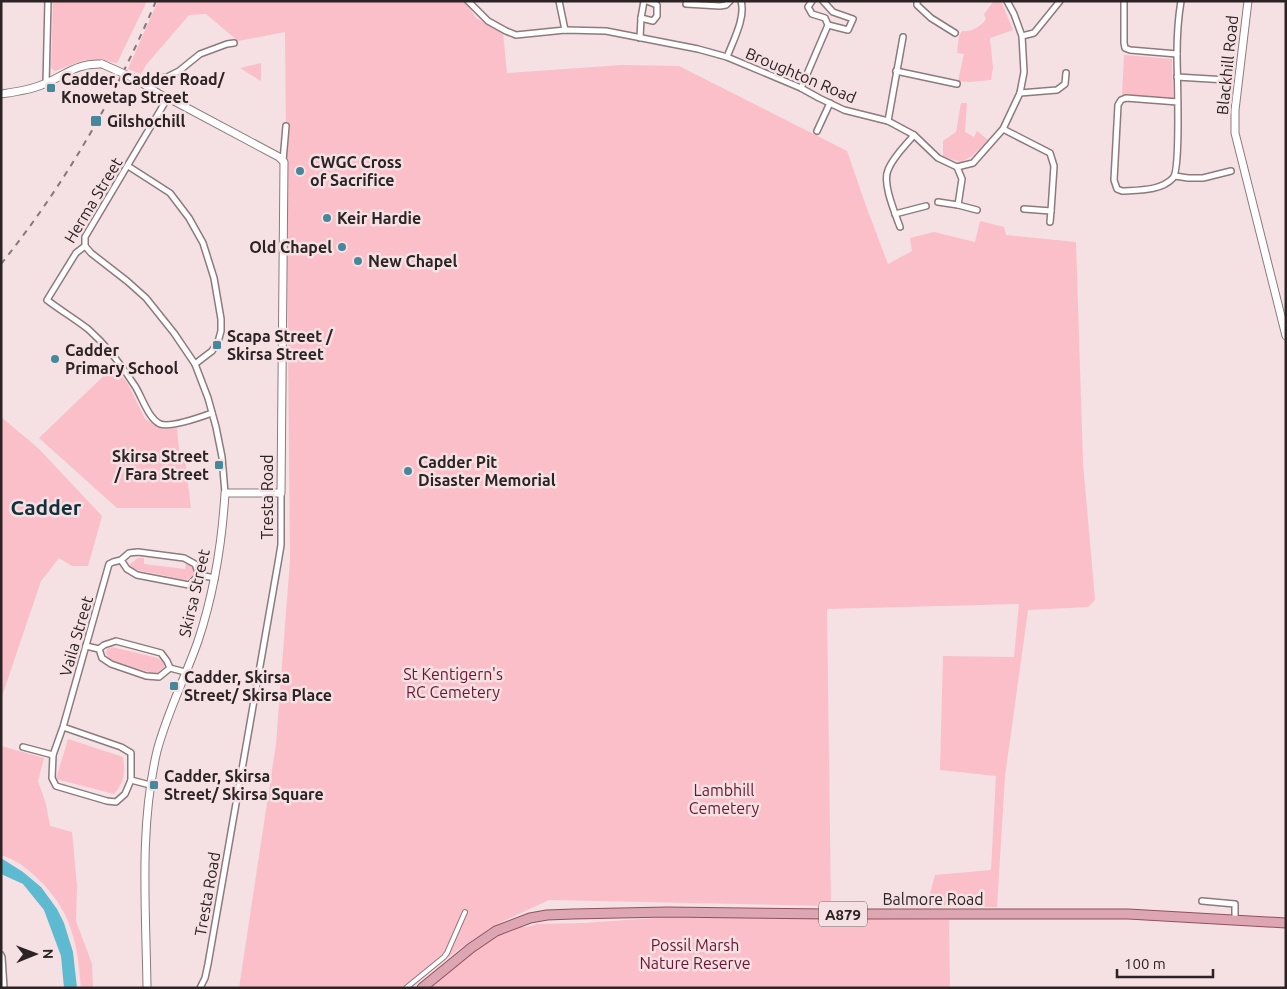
<svg xmlns="http://www.w3.org/2000/svg" width="1287" height="989" font-family="Ubuntu,sans-serif">
<style>
.green{fill:#fabfc9}
.water{fill:#5ebad1}
.lines{fill:none;stroke-linecap:round;stroke-linejoin:round}
.pedestrian-casing{stroke:#8d7a7d;stroke-width:6}
.minor-casing{stroke:#8d7a7d;stroke-width:8}
.tertiary-casing{stroke:#8d7a7d;stroke-width:9}
.primary-casing{stroke:#90515e;stroke-width:11}
.pedestrian{stroke:#fff;stroke-width:4}
.minor{stroke:#fff;stroke-width:5}
.tertiary{stroke:#fff;stroke-width:7}
.primary{stroke:#dda6b2;stroke-width:9}
.rail{stroke:#87797b;stroke-width:2;stroke-dasharray:6 6;stroke-linecap:butt}
.tertiary-bridge-casing{stroke:#8d7a7d;stroke-width:9;stroke-linecap:butt}
.tertiary-bridge{stroke:#fff;stroke-width:7}
.poi-dot{fill:#468899;stroke:#f5e0e3;stroke-width:2}
.labels{text-anchor:middle;dominant-baseline:central;stroke-width:5;stroke-linejoin:round;paint-order:stroke}
.shield{fill:#f5e0e3;stroke:#685c5d;stroke-width:1}
.shield-label{font-size:15px;font-weight:bold;fill:#2b2324}
.street-label{font-size:16px;fill:#2b2324;stroke:#f5e0e3}
.poi-label{font-size:16px;font-weight:bold;fill:#2b2324;stroke:#f5e0e3;text-anchor:start}
.park-label{font-size:16px;fill:#6d1431;stroke:#f5e0e3}
.district-label{font-size:21px;font-weight:bold;fill:#103139;stroke:#f5e0e3}
</style>
<rect width="100%" height="100%" fill="#f5e0e3"/>
<g class="green">
<polygon points="53,1 147,1 117,63 100,60 84,60 55,71 51,68"/>
<polygon points="158,1 465,1 476,18 503,33 507,73 622,65 679,66 847,151 866,206 888,264 912,251 910,238 934,232 975,242 980,221 1004,227 1006,235 1076,242 1083,463 1095,600 1088,607 1028,610 1005,776 997,907 927,905 935,875 991,870 996,776 940,770 943,656 1014,657 1019,604 827,609 831,906 549,900 497,924 455,952 411,988 239,988 276,744 290,560 285,32 238,41 206,14 189,15 146,65 141,74 128,69"/>
<path d="M994,1h7l12,29 -23,8 3,30 -2,12 -22,2 -11,-1 6,-27 -7,-1 2,-17 3,-5c8,2 20,-5 24,-12l-2,-5z"/>
<polygon points="1124,55 1172,59 1173,98 1122,95"/>
<polygon points="261,63 261,81 240,68"/>
<polygon points="961,103 967,103 965,132 974,137 977,131 988,140 972,156 961,162 943,157 943,141 956,132"/>
<polygon points="114,366 128,384 145,419 162,429 177,428 180,461 185,460 191,508 117,508 39,438"/>
<polygon points="1,417 38,448 102,516 88,566 72,566 59,558 41,581 1,699"/>
<polygon points="138,558 144,558 144,564 185,569 186,564 192,565 195,568 195,574 186,580 133,569 129,565"/>
<polygon points="112,647 158,658 163,662 165,666 156,674 110,660 106,653 107,649"/>
<path d="M68,739l55,18c2,16 2,24 -9,37l-58,-15z"/>
<path d="M1,746l43,12 -6,23 8,23 4,22 22,6 5,54 -1,35 16,43 1,24h-12c-3,-44 -10,-79 -44,-110 -11,-11 -21,-18 -36,-23z"/>
<path d="M668,917l281,3 1,68h-520c25,-21 50,-44 80,-59 8,-4 19,0 26,-5l49,-1z"/>
</g>
<polygon class="water" points="1,858 23,872 41,887 57,909 64,923 73,952 77,988 64,988 61,956 44,910 23,884 1,874"/>
<g class="lines">
<g class="pedestrian-casing">
<polyline id="pedestrian" points="406,988 444,957 447,953 465,912"/>
</g>
<g class="minor-casing">
<g id="minor">
<polyline points="468,1 488,21 506,31 516,35 565,30 606,31 698,49 727,57 801,88 819,98 844,110 888,121 914,135 938,158 957,167 973,163 1003,129 1020,93 1024,72 1022,36 1014,14 1007,1"/>
<polyline points="559,1 565,30"/>
<polyline points="823,1 833,12 853,19 848,30 828,25"/>
<polyline points="917,1 917,5 931,18 955,33"/>
<polyline points="1124,1 1124,43 1125,48 1130,50 1177,54"/>
<polyline points="686,4 720,6 726,5 730,1"/>
<polyline points="641,18 653,21 657,16 657,5 647,1"/>
<polyline points="1022,36 1034,33 1060,1"/>
<polyline points="640,38 641,18 644,1"/>
<path d="M727,57c6,-16 19,-40 14,-56"/>
<polyline points="896,71 957,84"/>
<polyline points="1177,77 1227,80"/>
<polyline points="142,82 167,77 179,71 200,54 227,44 234,43"/>
<polyline points="46,84 48,1"/>
<polyline points="801,88 828,25 825,18 812,14 808,7 812,1"/>
<polyline points="1020,93 1057,90 1065,84 1066,73"/>
<path d="M167,99l-82,138v9l-9,7 -29,47c13,10 28,19 41,29 17,15 35,38 47,57 7,11 13,32 25,38 10,4 41,-7 52,-11"/>
<path d="M1178,102l-52,-4 -5,2 -3,5 -4,75 3,9 5,2c17,-1 39,0 51,-13 8,-9 4,-105 4,-123 0,-18 1,-36 4,-54"/>
<polyline points="888,121 903,37"/>
<polyline points="1003,129 1050,153 1054,166 1051,211 1024,209"/>
<polyline points="817,131 830,103"/>
<polyline points="283,161 286,126"/>
<polyline points="128,166 170,193 189,218 203,243 214,278 221,319 221,331 218,342 212,351 195,364"/>
<polyline points="957,167 962,179 958,205"/>
<polyline points="1175,176 1188,178 1203,178 1231,171"/>
<polyline points="938,202 958,205 977,210"/>
<polyline points="895,214 926,206"/>
<polyline points="1050,222 1051,211"/>
<path d="M900,227c-5,-14 -18,-44 -12,-57 5,-13 17,-24 26,-35"/>
<polyline points="85,246 91,253 127,281 146,298 174,333 195,364 208,398 216,427 222,457 225,493"/>
<polyline points="121,560 127,569 137,575 189,585 199,575"/>
<polyline points="199,575 215,578"/>
<polyline points="86,646 99,649 104,645 116,641 161,653 167,661 170,668"/>
<polyline points="99,649 102,658 111,664 146,676 159,677 170,668"/>
<polyline points="170,668 185,672"/>
<polyline points="63,727 121,747 131,753 131,780 125,794 116,802 107,801 56,786 52,778 53,755 63,727 109,564 113,562 121,560 129,553 138,552 184,558 195,564 199,575"/>
<polyline points="23,747 53,755"/>
<polyline points="131,780 150,785"/>
<polyline points="1202,901 1235,904 1235,920"/>
<polyline points="1,955 2,957 4,988"/>
<polyline points="200,988 205,978 208,964 278,563 281,545 281,493"/>
</g>
</g>
<g class="tertiary-casing">
<g id="tertiary">
<polyline points="1248,1 1235,110 1235,133 1286,336"/>
<path d="M136,79c10,6 28,20 38,22l105,56 5,5 -3,331h-56c-3,50 -11,100 -27,148 -13,37 -31,72 -41,110 -18,77 -11,158 -10,237"/>
<path d="M1,94c14,-2 30,-4 43,-10 22,-9 32,-21 58,-20"/>
</g>
</g>
<g class="primary-casing">
<polyline id="primary" points="422,988 471,948 496,931 530,918 547,915 573,914 667,912 830,914 1128,914 1286,923"/>
</g>
<use href="#pedestrian" class="pedestrian"/>
<use href="#minor" class="minor"/>
<use href="#tertiary" class="tertiary"/>
<use href="#primary" class="primary"/>
<path class="rail" d="M1,264c65,-81 114,-167 155,-263"/>
<g class="tertiary-bridge-casing">
<polyline id="tertiary-bridge" points="102,64 136,79"/>
</g>
<use href="#tertiary-bridge" class="tertiary-bridge"/>
</g>
<g class="poi-dot">
<rect x="46" y="83" width="10" height="10" rx="2.5"/>
<rect x="90" y="115" width="12" height="12" rx="2.5"/>
<circle cx="300" cy="171" r="5"/>
<circle cx="327" cy="218" r="5"/>
<circle cx="342" cy="247" r="5"/>
<circle cx="358" cy="261" r="5"/>
<rect x="212" y="340" width="10" height="10" rx="2.5"/>
<circle cx="55" cy="359" r="5"/>
<rect x="214" y="460" width="10" height="10" rx="2.5"/>
<circle cx="408" cy="471" r="5"/>
<rect x="169" y="681" width="10" height="10" rx="2.5"/>
<rect x="149" y="780" width="10" height="10" rx="2.5"/>
</g>
<g class="labels">
<rect class="shield" x="819" y="901.5" width="48" height="25" rx="4"/>
<g class="shield-label">
<text x="843" y="914">A879</text>
</g>
<g class="street-label">
<text transform="translate(1227 65) rotate(-84)">Blackhill Road</text>
<text transform="translate(801 75) rotate(23)">Broughton Road</text>
<text transform="translate(93 200) rotate(-59)">Herma Street</text>
<text transform="translate(267 497) rotate(-90)">Tresta Road</text>
<text transform="translate(194 593) rotate(-77)">Skirsa Street</text>
<text transform="translate(76 636) rotate(-74)">Vaila Street</text>
<text transform="translate(207 894) rotate(-80)">Tresta Road</text>
<text x="933" y="899">Balmore Road</text>
</g>
<g class="poi-label">
<text x="61" y="79">Cadder, Cadder Road/<tspan x="61" dy="18">Knowetap Street</tspan></text>
<text x="107" y="121">Gilshochill</text>
<text x="310" y="162">CWGC Cross<tspan x="310" dy="18">of Sacrifice</tspan></text>
<text x="337" y="218">Keir Hardie</text>
<text x="332" y="247" text-anchor="end">Old Chapel</text>
<text x="368" y="261">New Chapel</text>
<text x="227" y="336">Scapa Street /<tspan x="227" dy="18">Skirsa Street</tspan></text>
<text x="65" y="350">Cadder<tspan x="65" dy="18">Primary School</tspan></text>
<text x="209" y="456" text-anchor="end">Skirsa Street<tspan x="209" dy="18">/ Fara Street</tspan></text>
<text x="418" y="462">Cadder Pit<tspan x="418" dy="18">Disaster Memorial</tspan></text>
<text x="184" y="677">Cadder, Skirsa<tspan x="184" dy="18">Street/ Skirsa Place</tspan></text>
<text x="164" y="776">Cadder, Skirsa<tspan x="164" dy="18">Street/ Skirsa Square</tspan></text>
</g>
<g class="park-label">
<text x="453" y="674">St Kentigern's<tspan x="453" dy="18">RC Cemetery</tspan></text>
<text x="724" y="790">Lambhill<tspan x="724" dy="18">Cemetery</tspan></text>
<text x="695" y="945">Possil Marsh<tspan x="695" dy="18">Nature Reserve</tspan></text>
</g>
<g class="district-label">
<text x="46" y="507">Cadder</text>
</g>
</g>
<rect width="1287" height="989" fill="none" stroke="#2b2324" stroke-width="5"/>
<g transform="translate(35 954) rotate(89)" stroke="#f5e0e3" stroke-width="4" paint-order="stroke">
<path d="M0-4L9 19L0 12L-9 19Z" fill="#2b2324"/>
<text y="-8" font-size="14" font-weight="bold" text-anchor="middle" fill="#2b2324">N</text>
</g>
<path d="M1117 969v8h96v-8" fill="none" stroke="#2b2324" stroke-width="2.5"/>
<text x="1124" y="969" font-size="15" fill="#2b2324" stroke="#f5e0e3" stroke-width="4" paint-order="stroke">100 m</text>
</svg>
